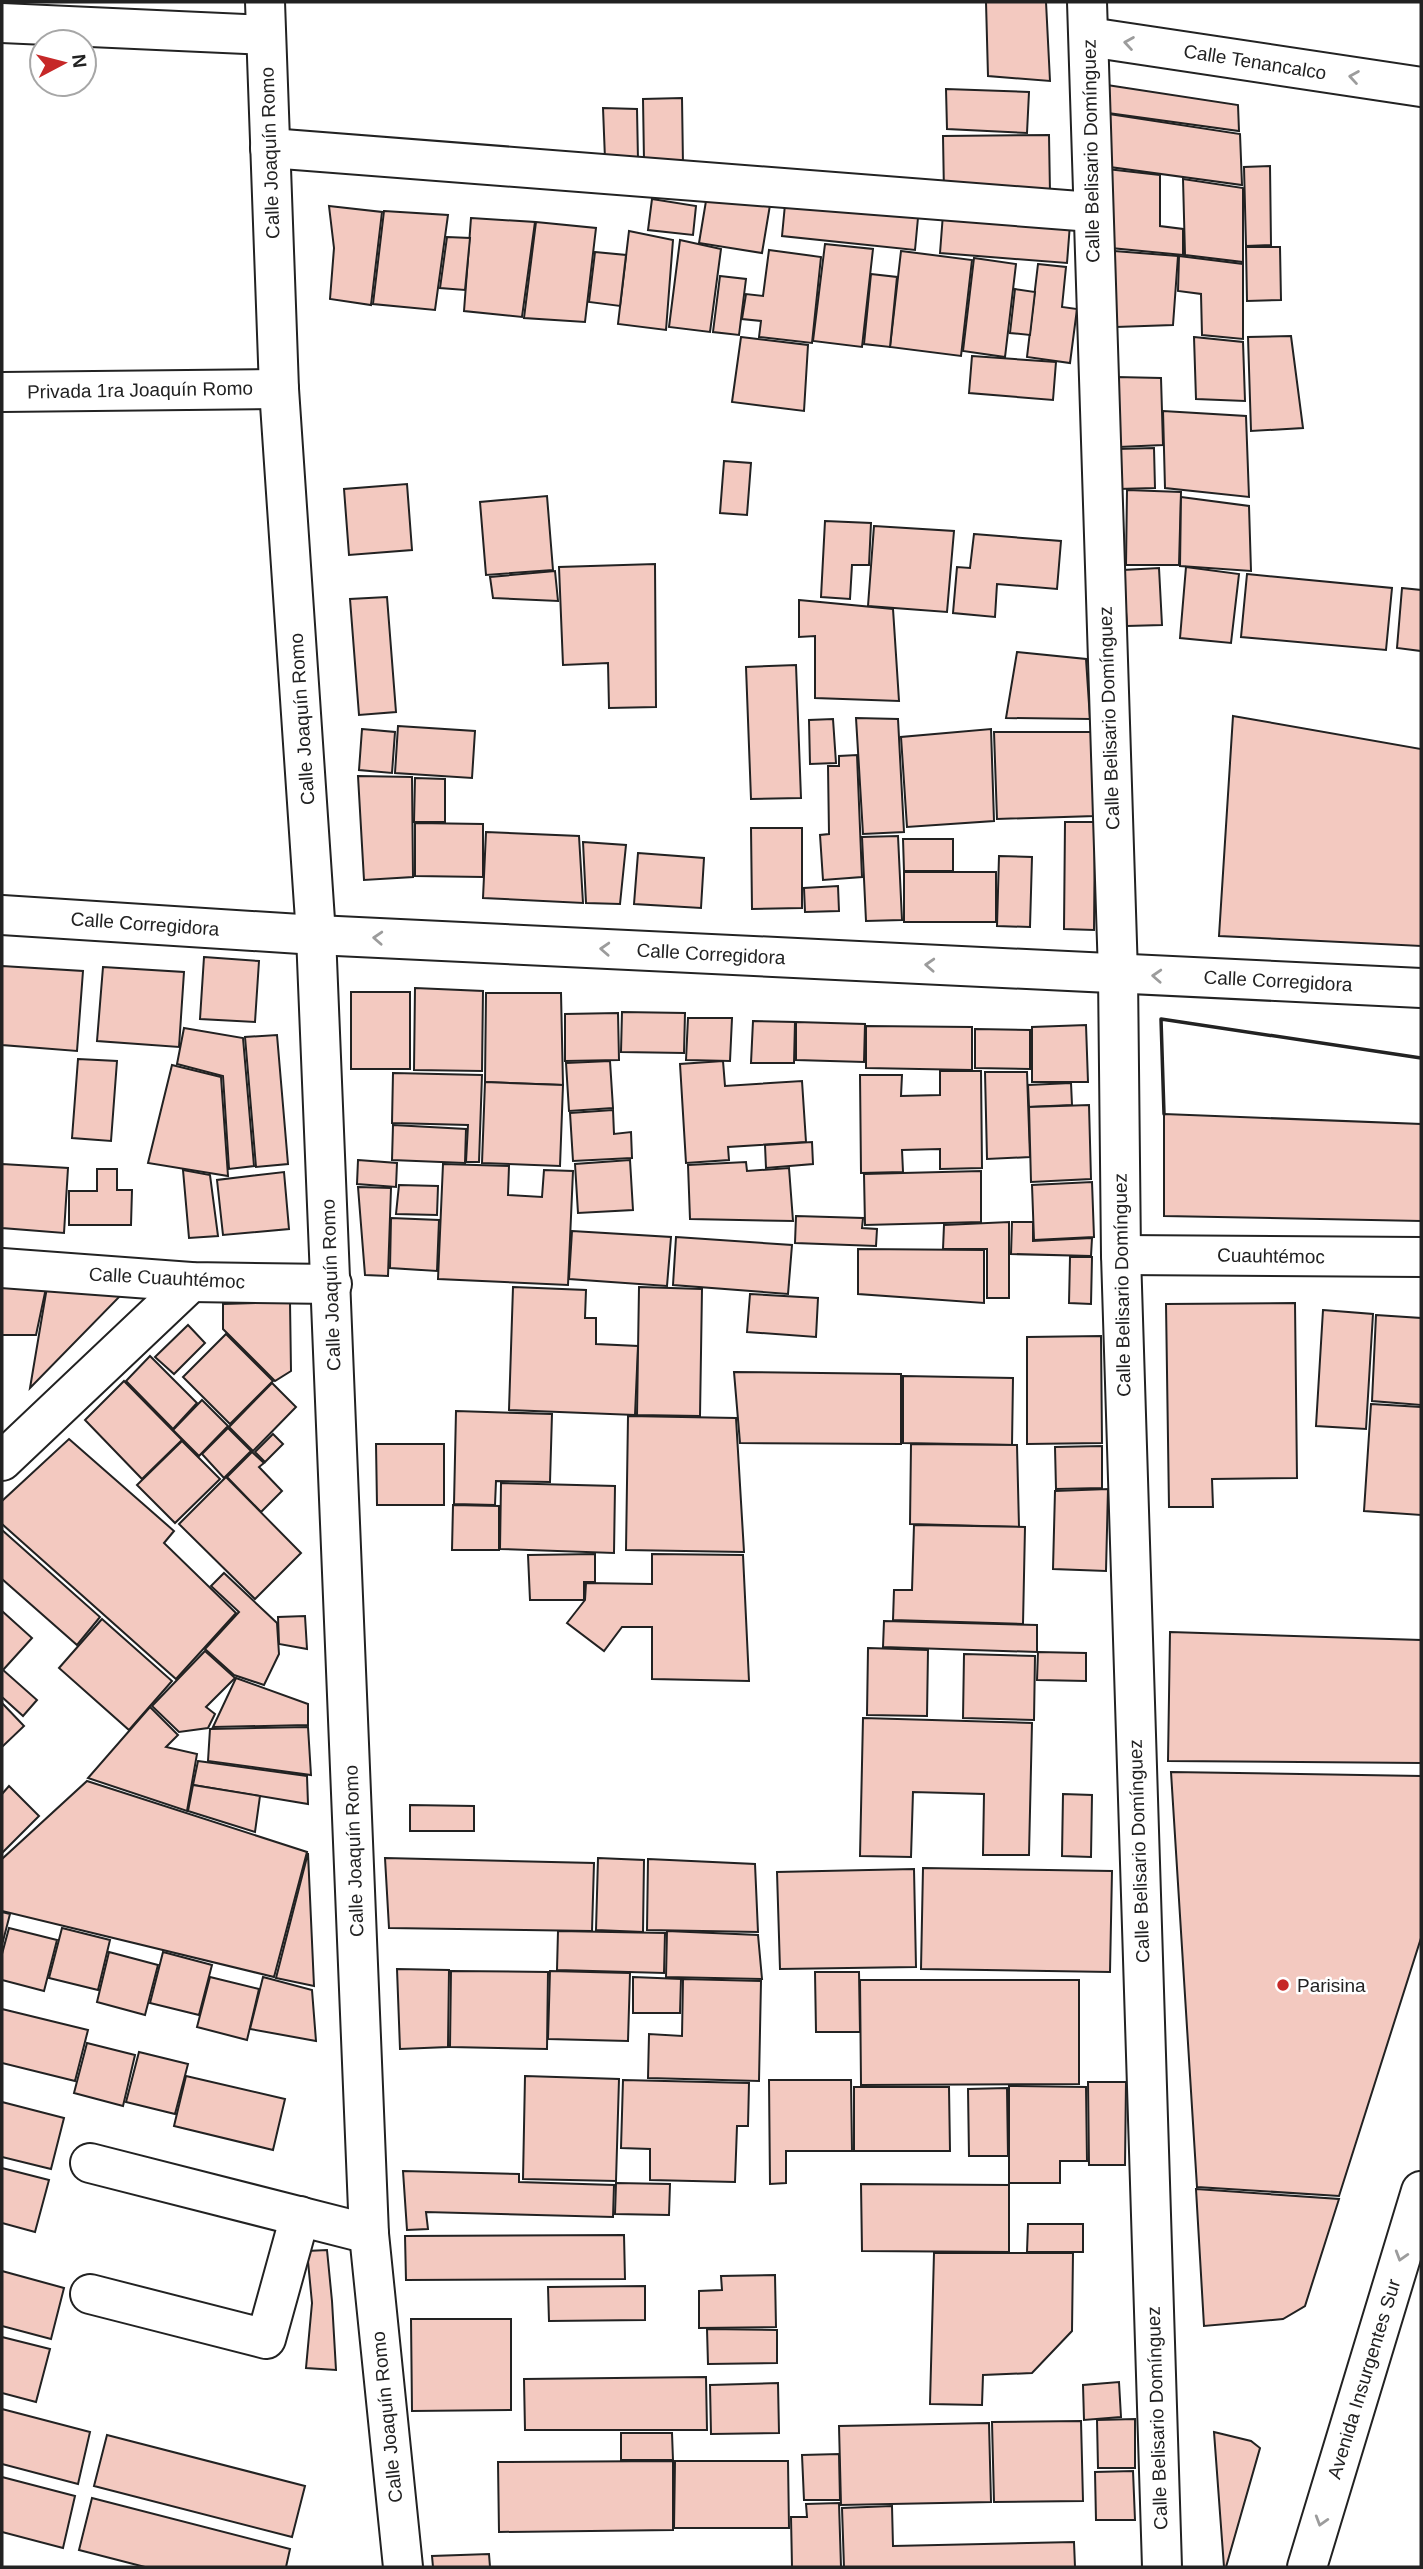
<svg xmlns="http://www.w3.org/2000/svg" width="1423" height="2569" font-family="Arial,sans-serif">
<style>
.building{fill:#f3c9c0;stroke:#222;stroke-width:2}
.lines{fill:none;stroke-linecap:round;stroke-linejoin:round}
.street-casing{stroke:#222;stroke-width:42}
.secondary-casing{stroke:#222;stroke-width:42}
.street{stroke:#fff;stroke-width:38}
.secondary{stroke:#fff;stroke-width:38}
.wall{stroke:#222;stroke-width:3.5}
.oneway{stroke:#9c9c9c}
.poi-dot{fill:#c62828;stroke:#fff;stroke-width:2.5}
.labels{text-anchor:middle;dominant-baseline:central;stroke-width:5;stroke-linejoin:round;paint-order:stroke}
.street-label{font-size:19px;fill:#222;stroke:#fff}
.poi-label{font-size:19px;fill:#222;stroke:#fff;text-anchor:start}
</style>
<rect width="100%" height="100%" fill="#fff"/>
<g class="building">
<polygon points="986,2 1046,2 1050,81 988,76"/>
<polygon points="1107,85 1238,105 1239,131 1108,113"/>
<polygon points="946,89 1029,92 1027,133 947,129"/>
<polygon points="682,98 683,165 644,161 643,99"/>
<polygon points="603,108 637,109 638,160 605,159"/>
<polygon points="1109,114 1240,134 1242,185 1110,167"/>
<polygon points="1049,135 1050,193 944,194 943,136"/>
<polygon points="1270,166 1271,245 1246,246 1244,167"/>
<polygon points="1107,169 1160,175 1160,226 1183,229 1183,255 1111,248"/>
<polygon points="1183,179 1243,188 1243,262 1185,255"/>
<polygon points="708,189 771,199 762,253 699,243"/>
<polygon points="786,194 919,207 915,250 782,236"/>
<polygon points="652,199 696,206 693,235 648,230"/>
<polygon points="329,206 382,212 371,305 330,299 334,248"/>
<polygon points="384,211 448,215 435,310 373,304"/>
<polygon points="943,214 1070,224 1067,263 940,253"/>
<polygon points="471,218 535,222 522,317 464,311"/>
<polygon points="536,222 596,228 585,322 524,318"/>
<polygon points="629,231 673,240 666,330 618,324"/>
<polygon points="447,237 470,238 465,290 440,288"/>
<polygon points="680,240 721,249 710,332 669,327"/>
<polygon points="825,244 873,249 862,347 813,341"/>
<polygon points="1246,247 1280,247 1281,300 1247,301"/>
<polygon points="769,250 821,257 812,343 759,337 761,321 742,319 746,294 763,296"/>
<polygon points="901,251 972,260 961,356 890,347"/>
<polygon points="1114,251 1178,256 1173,325 1116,327"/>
<polygon points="595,252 626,255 620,306 589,302"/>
<polygon points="1179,256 1243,264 1243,339 1202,335 1201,294 1178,291"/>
<polygon points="974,258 1016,264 1005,357 963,351"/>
<polygon points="1038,264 1066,267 1062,307 1077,309 1070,363 1027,357"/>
<polygon points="871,274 897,277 890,347 864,344"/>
<polygon points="720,276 746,279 739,335 713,332"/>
<polygon points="1015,289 1035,292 1030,335 1010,333"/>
<polygon points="1291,336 1303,428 1251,431 1248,337"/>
<polygon points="741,337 808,345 804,411 732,402"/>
<polygon points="1194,337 1243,342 1245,401 1196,399"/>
<polygon points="972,356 1056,362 1053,400 969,393"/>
<polygon points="1116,377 1161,378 1163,445 1119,447"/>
<polygon points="1163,411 1246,416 1249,497 1165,488"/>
<polygon points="1154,448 1155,488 1118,489 1117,449"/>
<polygon points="724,461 751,463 747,515 720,513"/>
<polygon points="407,484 412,550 349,555 344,489"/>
<polygon points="1127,490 1181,492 1179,565 1126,565"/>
<polygon points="547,496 553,570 486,575 480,502"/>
<polygon points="1181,497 1249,506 1251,571 1180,566"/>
<polygon points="825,521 871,523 869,565 852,565 850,599 821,597"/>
<polygon points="874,526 954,531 947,612 868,606"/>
<polygon points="974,534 1061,541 1057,589 997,584 995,617 953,613 957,567 970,568"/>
<polygon points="655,564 656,707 609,708 608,663 563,665 559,567"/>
<polygon points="1186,567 1239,574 1231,643 1180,638"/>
<polygon points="1159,568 1162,625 1127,626 1123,570"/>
<polygon points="555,571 558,601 493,598 490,577"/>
<polygon points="1247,574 1392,588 1386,650 1241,637"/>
<polygon points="1402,588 1421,590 1421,651 1397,648"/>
<polygon points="387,597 396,712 359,715 350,599"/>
<polygon points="799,600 893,609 899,701 815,698 815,636 799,637"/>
<polygon points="1017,652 1086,659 1090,719 1006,718"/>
<polygon points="796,665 801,798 751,799 746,667"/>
<polygon points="1233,716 1421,749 1421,946 1219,936"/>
<polygon points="856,718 898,719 904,832 863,834"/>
<polygon points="833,719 836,763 810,764 809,720"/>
<polygon points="398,726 475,731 472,778 395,773"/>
<polygon points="362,729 395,732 392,773 359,770"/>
<polygon points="991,729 994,821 907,827 901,737"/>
<polygon points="994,732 1093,732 1095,816 997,819"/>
<polygon points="857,755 862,877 823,880 820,835 829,834 828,766 839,766 839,756"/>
<polygon points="358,776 412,777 413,877 364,880"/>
<polygon points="415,778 445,779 445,822 414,822"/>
<polygon points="1065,822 1095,822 1094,930 1064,929"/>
<polygon points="415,823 483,824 483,877 415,876"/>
<polygon points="751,828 802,828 802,908 752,909"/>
<polygon points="486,832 579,836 583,903 483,898"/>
<polygon points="898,836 902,920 866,921 862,837"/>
<polygon points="903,839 953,839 953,871 904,871"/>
<polygon points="583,842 626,845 620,904 586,903"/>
<polygon points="638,853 704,858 701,908 634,904"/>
<polygon points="999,856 1032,857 1030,927 997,926"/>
<rect x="904" y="872" width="92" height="50"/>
<polygon points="838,886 839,911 805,912 804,888"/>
<polygon points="204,957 259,961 255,1022 200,1019"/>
<polygon points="2,966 83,971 77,1051 2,1045"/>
<polygon points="103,967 184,972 179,1047 97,1041"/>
<polygon points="415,988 483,991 482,1071 414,1070"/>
<rect x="351" y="992" width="59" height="77"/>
<polygon points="486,993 561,993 563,1085 485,1082"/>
<polygon points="622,1012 685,1013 684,1053 621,1052"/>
<polygon points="618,1013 619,1060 565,1061 565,1014"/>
<polygon points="688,1018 732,1018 730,1061 686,1060"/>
<polygon points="753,1021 795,1022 794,1063 751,1063"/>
<polygon points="796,1022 865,1024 864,1062 796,1060"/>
<polygon points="1086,1025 1088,1082 1032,1082 1032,1027"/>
<polygon points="866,1026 972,1027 972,1070 866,1068"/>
<polygon points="184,1028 243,1038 254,1166 229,1169 223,1076 177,1064"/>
<polygon points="975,1029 1030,1030 1030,1069 975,1068"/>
<polygon points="277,1035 288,1164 256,1167 245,1037"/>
<polygon points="78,1059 117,1061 111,1141 72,1138"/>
<polygon points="610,1061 613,1108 569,1111 566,1063"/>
<polygon points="723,1061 725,1086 802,1081 806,1142 728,1147 729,1160 686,1163 680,1064"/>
<polygon points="172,1065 221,1077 228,1176 148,1163"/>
<polygon points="940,1071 981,1071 982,1168 940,1169 940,1149 902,1150 903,1172 861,1173 860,1075 902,1075 901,1096 940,1095"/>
<polygon points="985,1072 1027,1072 1030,1157 987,1159"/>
<polygon points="393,1073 482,1075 479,1162 466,1162 468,1125 392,1123"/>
<polygon points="485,1082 563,1085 560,1166 482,1163"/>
<polygon points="1071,1083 1072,1105 1029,1107 1028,1085"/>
<polygon points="1089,1105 1091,1179 1031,1182 1029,1107"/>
<polygon points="613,1110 614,1134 631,1132 632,1158 573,1161 570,1113"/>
<polygon points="1164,1114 1421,1124 1421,1221 1164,1216"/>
<polygon points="393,1125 466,1129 465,1163 392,1160"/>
<polygon points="812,1142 813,1164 766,1168 765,1145"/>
<polygon points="358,1160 397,1163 396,1187 357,1184"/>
<polygon points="630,1160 633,1210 578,1213 575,1164"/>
<polygon points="746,1162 747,1171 789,1168 793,1221 690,1219 688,1165"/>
<polygon points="2,1164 68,1168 64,1233 2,1228"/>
<polygon points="443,1164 509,1166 508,1195 542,1197 544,1170 573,1171 568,1285 438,1279"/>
<polygon points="97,1169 117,1169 117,1190 132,1190 131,1225 69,1225 69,1191 97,1191"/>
<polygon points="183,1170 210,1175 218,1236 189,1238"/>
<polygon points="981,1171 981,1222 865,1225 864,1174"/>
<polygon points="284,1172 289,1229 223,1235 217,1180"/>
<polygon points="1092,1182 1094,1237 1034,1240 1032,1185"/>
<polygon points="399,1185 438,1186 437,1215 396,1214"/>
<polygon points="358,1187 391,1188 388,1276 365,1275"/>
<polygon points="796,1216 863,1218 862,1228 877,1229 876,1246 795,1243"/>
<polygon points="391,1218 439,1220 437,1271 390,1268"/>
<polygon points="1009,1222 1009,1298 987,1298 987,1249 943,1249 944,1225"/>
<polygon points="1012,1222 1033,1222 1033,1241 1092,1238 1091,1256 1011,1254"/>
<polygon points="572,1231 671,1237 667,1286 569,1279"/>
<polygon points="676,1237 792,1245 788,1294 673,1285"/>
<polygon points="858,1249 984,1250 984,1303 858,1294"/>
<polygon points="1070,1257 1092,1257 1091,1304 1069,1303"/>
<polygon points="2,1286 46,1288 36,1335 2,1335"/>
<polygon points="47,1287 125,1291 30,1388"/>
<polygon points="513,1287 586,1290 585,1318 596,1318 596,1344 638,1346 635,1415 509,1410"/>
<polygon points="639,1287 702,1289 700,1416 637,1415"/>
<polygon points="750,1294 818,1298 816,1337 747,1332"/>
<polygon points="290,1302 291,1371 275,1381 223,1329 223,1304"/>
<polygon points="1295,1303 1297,1478 1212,1479 1213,1507 1169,1507 1166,1304"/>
<polygon points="1323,1310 1373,1314 1366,1429 1316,1426"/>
<polygon points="1376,1315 1421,1318 1421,1405 1372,1401"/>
<polygon points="188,1325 205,1343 174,1374 155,1357"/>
<polygon points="226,1334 273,1381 230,1424 183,1377"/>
<polygon points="1101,1336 1102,1443 1027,1444 1027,1337"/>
<polygon points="150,1356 197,1403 173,1429 126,1381"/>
<polygon points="734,1372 901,1374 901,1444 740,1443"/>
<polygon points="903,1376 1013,1378 1012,1445 903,1443"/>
<polygon points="124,1381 182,1440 142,1479 85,1420"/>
<polygon points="272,1383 296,1407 253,1451 229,1427"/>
<polygon points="202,1400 228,1426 199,1456 173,1430"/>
<polygon points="1371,1404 1421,1407 1421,1515 1364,1511"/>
<polygon points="456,1411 552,1414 550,1482 496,1481 495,1505 454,1504"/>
<polygon points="628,1416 736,1418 744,1552 626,1550"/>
<polygon points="228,1428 251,1451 224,1478 202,1454"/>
<polygon points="273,1434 283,1444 265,1462 255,1452"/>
<polygon points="69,1439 174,1531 164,1543 236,1613 176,1679 2,1524 2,1501"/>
<polygon points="182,1441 220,1479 175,1523 137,1485"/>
<polygon points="376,1444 444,1444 444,1505 377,1505"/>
<polygon points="911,1444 1017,1445 1019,1527 910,1524"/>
<polygon points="1102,1446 1102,1488 1056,1489 1055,1447"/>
<polygon points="252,1452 264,1463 259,1467 282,1491 261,1512 227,1477"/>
<polygon points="226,1477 301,1553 255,1599 179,1524"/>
<polygon points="501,1483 615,1486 614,1553 500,1549"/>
<polygon points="1108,1489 1106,1571 1053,1569 1055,1491"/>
<polygon points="453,1505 499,1506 499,1550 452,1550"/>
<polygon points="914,1525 1025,1527 1023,1624 893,1620 894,1590 912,1590"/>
<polygon points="2,1530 100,1617 77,1645 2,1579"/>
<polygon points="595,1554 595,1582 584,1582 584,1600 530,1600 528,1555"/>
<polygon points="652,1554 743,1555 749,1681 652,1679 652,1627 622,1627 604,1651 567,1623 585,1600 586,1583 652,1584"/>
<polygon points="224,1573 277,1623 279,1654 264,1685 234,1675 205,1649 239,1612 211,1586"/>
<polygon points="2,1611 32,1638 3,1670 37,1700 23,1716 2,1697"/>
<polygon points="305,1616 307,1649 279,1644 278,1617"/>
<polygon points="102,1619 172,1681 129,1730 59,1668"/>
<polygon points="884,1621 1037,1625 1037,1652 883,1647"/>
<polygon points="1170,1632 1421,1640 1421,1763 1168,1761"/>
<polygon points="868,1648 928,1650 927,1716 867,1715"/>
<polygon points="205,1651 235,1678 206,1707 215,1714 208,1728 179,1732 152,1706"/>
<polygon points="1038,1652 1086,1653 1086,1681 1037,1680"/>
<polygon points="964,1654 1035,1656 1034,1720 963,1718"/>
<polygon points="236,1678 308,1704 308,1725 213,1727"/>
<polygon points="2,1703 24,1726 2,1747"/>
<polygon points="150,1707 178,1735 166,1747 197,1754 187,1811 88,1778"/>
<polygon points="863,1718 1032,1723 1029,1855 983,1855 984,1794 913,1792 911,1857 860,1856"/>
<polygon points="308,1727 311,1775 208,1761 210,1729"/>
<polygon points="198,1761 307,1776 308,1804 193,1785"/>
<polygon points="1171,1772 1421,1776 1421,1938 1339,2196 1197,2187"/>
<polygon points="87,1781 307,1852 274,1977 2,1911 2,1859"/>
<polygon points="193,1785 260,1796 255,1832 188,1811"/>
<polygon points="9,1786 39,1816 2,1853 2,1794"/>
<polygon points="1063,1794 1092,1795 1091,1857 1062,1856"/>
<polygon points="410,1805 474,1806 474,1831 410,1831"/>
<polygon points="308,1853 314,1986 276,1978"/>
<polygon points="385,1858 594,1863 592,1931 389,1928"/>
<polygon points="598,1858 644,1860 643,1932 596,1930"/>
<polygon points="648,1859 755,1864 758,1932 647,1930"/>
<polygon points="923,1868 1112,1871 1110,1972 921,1969"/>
<polygon points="914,1869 916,1967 780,1969 777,1872"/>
<polygon points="2,1912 10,1914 2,1945"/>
<polygon points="9,1928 57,1940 44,1991 2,1980 2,1954"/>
<polygon points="62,1928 110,1940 98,1990 49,1978"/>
<polygon points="558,1931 665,1933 664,1973 557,1970"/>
<polygon points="667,1931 758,1935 762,1979 666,1977"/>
<polygon points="109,1952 158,1965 145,2015 97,2002"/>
<polygon points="163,1952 212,1965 199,2015 150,2003"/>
<polygon points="397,1969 449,1970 448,2047 400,2049"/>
<polygon points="451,1971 548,1972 547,2049 450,2047"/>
<polygon points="550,1971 630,1973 628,2041 548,2039"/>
<polygon points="815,1972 859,1972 860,2032 816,2032"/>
<polygon points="210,1977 259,1989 247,2040 197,2027"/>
<polygon points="263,1977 312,1990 316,2041 250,2029"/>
<polygon points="633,1977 681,1979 680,2013 633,2013"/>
<polygon points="683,1979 761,1981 759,2081 648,2078 649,2034 682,2036"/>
<polygon points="860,1980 1079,1980 1079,2084 861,2085"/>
<polygon points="2,2009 88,2030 75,2081 2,2063"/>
<polygon points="87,2043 135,2055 123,2106 74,2093"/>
<polygon points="139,2052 188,2064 175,2114 126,2102"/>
<polygon points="186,2076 285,2099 273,2150 174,2126"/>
<polygon points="525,2076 619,2079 616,2181 523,2179"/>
<polygon points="623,2080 749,2083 748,2126 737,2126 735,2182 650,2180 650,2149 621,2148"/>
<polygon points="769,2080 851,2080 852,2151 786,2151 786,2183 770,2184"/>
<polygon points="1088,2082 1126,2082 1125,2165 1089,2165"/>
<polygon points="1009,2086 1086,2087 1087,2161 1060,2161 1060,2183 1009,2183"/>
<polygon points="854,2087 949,2087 950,2151 854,2151"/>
<polygon points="1007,2088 1008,2156 969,2156 968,2089"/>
<polygon points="2,2102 64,2118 51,2169 2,2157"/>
<polygon points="2,2168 49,2180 35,2232 2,2223"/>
<polygon points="403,2171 519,2174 519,2182 614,2185 613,2217 426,2212 428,2229 407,2230"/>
<polygon points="616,2183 670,2184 669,2215 615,2214"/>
<polygon points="861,2184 1009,2185 1009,2252 862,2251"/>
<polygon points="1196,2189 1339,2199 1305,2306 1283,2319 1204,2326"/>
<polygon points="1028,2224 1083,2224 1083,2252 1027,2252"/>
<polygon points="624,2235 625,2279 406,2280 405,2236"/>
<polygon points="327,2250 332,2301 336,2370 306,2368 312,2303 307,2251"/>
<polygon points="934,2253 1073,2253 1072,2331 1032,2373 983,2375 982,2405 930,2404"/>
<polygon points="2,2271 64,2288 51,2339 2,2326"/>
<polygon points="775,2275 776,2327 699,2328 699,2291 722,2290 721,2276"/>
<polygon points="645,2286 645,2320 549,2321 548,2287"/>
<polygon points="411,2319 511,2319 511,2410 412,2411"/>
<polygon points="707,2329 777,2330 777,2363 708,2364"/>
<polygon points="2,2337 50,2349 36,2402 2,2393"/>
<polygon points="706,2377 707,2430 525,2430 524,2379"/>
<polygon points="1119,2382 1121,2417 1084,2420 1083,2385"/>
<polygon points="778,2383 779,2433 711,2434 710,2385"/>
<polygon points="2,2409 90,2432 78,2484 2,2464"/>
<polygon points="1135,2419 1135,2468 1098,2468 1097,2420"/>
<polygon points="1081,2421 1083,2501 994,2502 992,2422"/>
<polygon points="989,2423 991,2502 841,2505 839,2426"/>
<polygon points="1214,2432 1251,2441 1260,2448 1226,2567 1224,2567"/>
<polygon points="621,2433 672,2433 673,2460 621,2460"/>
<polygon points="107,2435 305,2486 292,2537 94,2486"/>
<polygon points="839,2454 840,2500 804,2500 802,2455"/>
<polygon points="673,2461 673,2530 499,2532 498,2462"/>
<polygon points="675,2461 788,2461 789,2528 674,2528"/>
<polygon points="1133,2471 1135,2520 1096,2520 1095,2472"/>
<polygon points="2,2477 75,2496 63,2548 2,2532"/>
<polygon points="92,2498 290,2549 286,2567 145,2567 79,2550"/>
<polygon points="839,2503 841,2567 792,2567 791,2517 807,2517 806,2504"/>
<polygon points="892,2506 893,2546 1074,2542 1075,2567 844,2567 842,2508"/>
<polygon points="489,2554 490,2567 433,2567 432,2556"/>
</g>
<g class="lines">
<g class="street-casing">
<g id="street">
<polyline points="265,2 279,389 316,935 369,2234 403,2567"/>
<polyline points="1087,2 1118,974 1121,1255 1162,2567"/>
<polyline points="2,23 266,35"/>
<polyline points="1089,37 1421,87"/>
<polyline points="270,148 1092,212"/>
<polyline points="2,392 279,389"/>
<polyline points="1121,1255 1421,1257"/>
<polyline points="2,1268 191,1282 332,1284"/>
<polyline points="2,1461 191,1282"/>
<polyline points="90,2163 369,2234"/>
<polyline points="90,2294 266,2339 300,2216"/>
</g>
</g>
<g class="secondary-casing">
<g id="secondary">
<polyline points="2,915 316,935 1421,988"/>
<polyline points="1307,2567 1421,2191"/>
</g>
</g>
<use href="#street" class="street"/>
<use href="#secondary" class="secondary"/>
<polyline class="wall" points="1164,1114 1161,1019 1421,1058"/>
</g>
<defs><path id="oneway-chevron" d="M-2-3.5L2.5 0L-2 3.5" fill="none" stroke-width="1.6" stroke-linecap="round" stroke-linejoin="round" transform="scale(1.75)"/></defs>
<g class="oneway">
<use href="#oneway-chevron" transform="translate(1129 43) rotate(-171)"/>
<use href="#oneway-chevron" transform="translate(1354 77) rotate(-171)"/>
<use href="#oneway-chevron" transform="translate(378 938) rotate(-177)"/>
<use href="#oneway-chevron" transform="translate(605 949) rotate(-177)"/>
<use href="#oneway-chevron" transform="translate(930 965) rotate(-177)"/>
<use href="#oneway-chevron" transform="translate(1157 976) rotate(-177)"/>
<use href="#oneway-chevron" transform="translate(1401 2256) rotate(107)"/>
<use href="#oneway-chevron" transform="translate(1321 2521) rotate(107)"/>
</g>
<circle class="poi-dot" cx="1283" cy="1985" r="7"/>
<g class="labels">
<g class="street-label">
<text transform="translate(1255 62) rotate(9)">Calle Tenancalco</text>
<text transform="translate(1091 151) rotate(-91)">Calle Belisario Domínguez</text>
<text transform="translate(270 153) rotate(-92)">Calle Joaquín Romo</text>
<text transform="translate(140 390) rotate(-1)">Privada 1ra Joaquín Romo</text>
<text transform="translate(1109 718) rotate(-92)">Calle Belisario Domínguez</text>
<text transform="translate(302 719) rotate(-94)">Calle Joaquín Romo</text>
<text transform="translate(145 924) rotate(4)">Calle Corregidora</text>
<text transform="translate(711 954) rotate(3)">Calle Corregidora</text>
<text transform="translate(1278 981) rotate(3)">Calle Corregidora</text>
<text transform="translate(1271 1256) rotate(1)">Cuauhtémoc</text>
<text transform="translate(167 1278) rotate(3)">Calle Cuauhtémoc</text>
<text transform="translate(331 1285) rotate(-92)">Calle Joaquín Romo</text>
<text transform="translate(1122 1285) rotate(-91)">Calle Belisario Domínguez</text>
<text transform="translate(354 1851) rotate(-92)">Calle Joaquín Romo</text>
<text transform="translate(1139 1851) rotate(-92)">Calle Belisario Domínguez</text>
<text transform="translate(1364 2379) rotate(-73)">Avenida Insurgentes Sur</text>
<text transform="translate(387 2417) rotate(-96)">Calle Joaquín Romo</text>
<text transform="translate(1157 2418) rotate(-92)">Calle Belisario Domínguez</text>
</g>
<g class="poi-label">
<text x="1297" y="1985">Parisina</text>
</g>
</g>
<rect width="1423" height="2569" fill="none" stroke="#222222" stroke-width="7"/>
<g transform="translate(63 63) rotate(83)"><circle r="33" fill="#ffffff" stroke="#a7a7a7" stroke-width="2"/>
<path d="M0-5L12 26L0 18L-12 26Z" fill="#c62828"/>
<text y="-10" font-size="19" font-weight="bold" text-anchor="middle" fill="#222222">N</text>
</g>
</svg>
